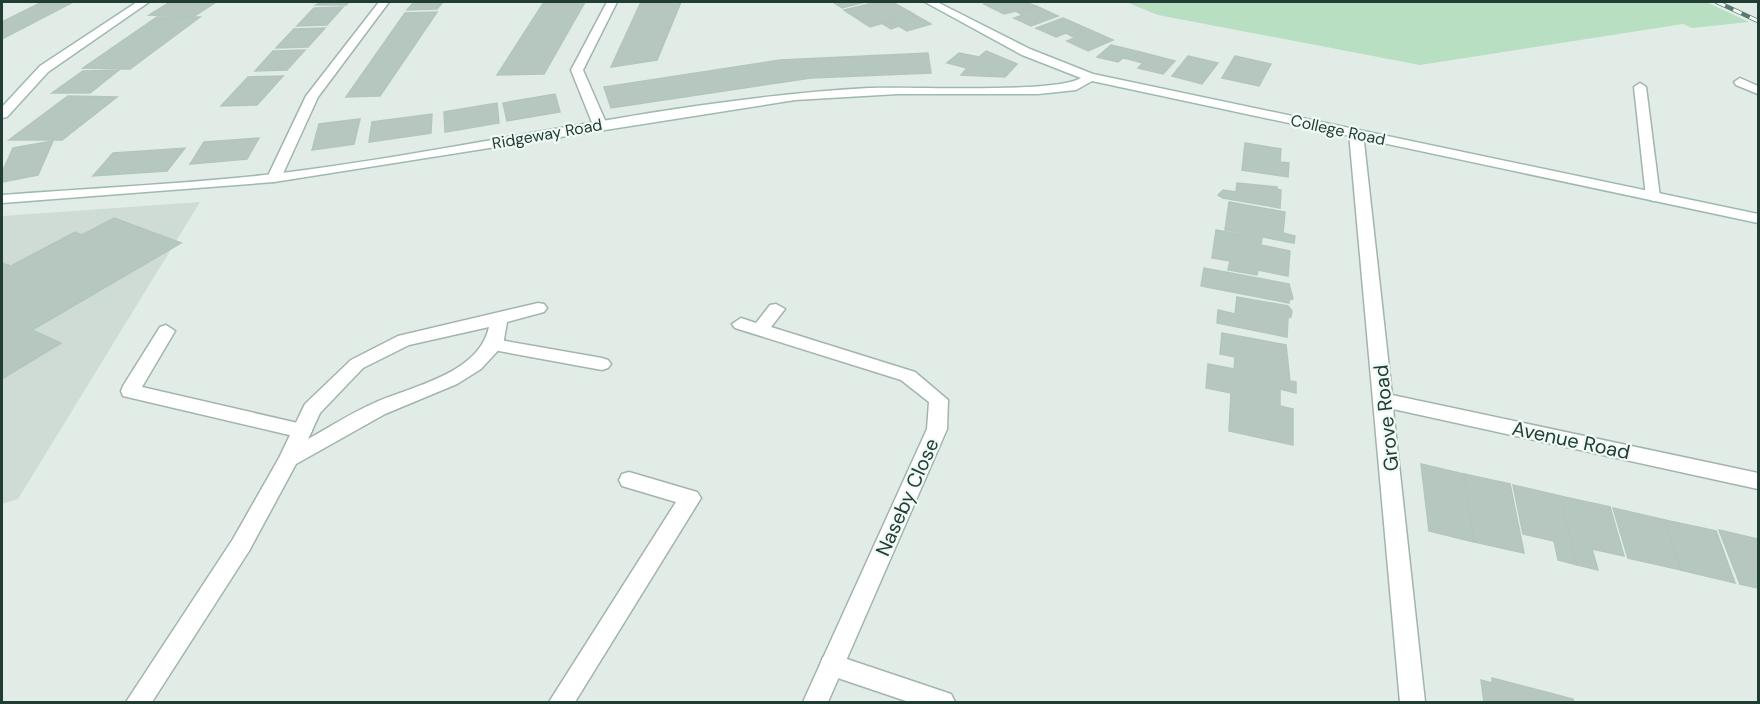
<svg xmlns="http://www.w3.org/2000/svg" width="1760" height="704" font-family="'DM Sans',sans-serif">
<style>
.built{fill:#cfdcd6}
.green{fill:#b8dfc2}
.building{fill:#b6c7c0;stroke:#b3c6be;stroke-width:1.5}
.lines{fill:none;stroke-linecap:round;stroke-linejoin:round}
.lane-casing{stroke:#a3b4ae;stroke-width:3}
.street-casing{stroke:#a3b4ae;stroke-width:3}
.secondary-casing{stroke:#9eb9af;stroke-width:3}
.lane{fill:#fff;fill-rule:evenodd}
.street{fill:#fff;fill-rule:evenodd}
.secondary{fill:#fff;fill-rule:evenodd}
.rail-casing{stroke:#5a7a71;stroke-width:4.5}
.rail{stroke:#f1f9f5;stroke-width:3;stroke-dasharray:9;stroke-linecap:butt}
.labels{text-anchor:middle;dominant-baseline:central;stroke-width:4.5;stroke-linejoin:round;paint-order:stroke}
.far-street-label{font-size:16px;fill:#203e36;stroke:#f1f9f5}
.street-label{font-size:20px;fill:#203e36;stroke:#f1f9f5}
</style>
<rect width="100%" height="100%" fill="#e1ece7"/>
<polygon class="built" points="200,202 18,499 2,504 2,216"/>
<polygon class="green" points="1126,2 1706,2 1749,22 1692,28 1683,24 1420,65 1158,15"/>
<g class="building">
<polygon points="42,2 73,2 2,39 2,22"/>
<polygon points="170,2 216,2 193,17 149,15"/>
<polygon points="320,2 349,2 346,5 316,5"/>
<polygon points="414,2 443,2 437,9 407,10"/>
<polygon points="544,2 585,2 544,74 497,75"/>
<polygon points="641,2 681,2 657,60 611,67"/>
<polygon points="833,2 865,2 842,8"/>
<polygon points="877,2 892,2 914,14 870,27 844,10"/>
<polygon points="992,2 1025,2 1036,6 1004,14 984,4"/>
<polygon points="1036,6 1058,16 1031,26 1014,18 1023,15 1017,12"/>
<polygon points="343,7 327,25 297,26 314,8"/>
<polygon points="437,12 380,96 346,97 405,13"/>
<polygon points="915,15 931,24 907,31 899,26 891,29 883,24"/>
<polygon points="157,17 200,17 130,69 83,68"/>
<polygon points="1063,18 1088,29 1072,36 1066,33 1056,37 1036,28"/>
<polygon points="325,28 308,47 276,48 294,29"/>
<polygon points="1088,29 1113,40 1088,51 1067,41 1076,37 1072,36"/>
<polygon points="1111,45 1140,52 1132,60 1123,58 1118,62 1097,57"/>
<polygon points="305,50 287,70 255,71 273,51"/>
<polygon points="986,51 1017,64 1005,77 961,75 967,68 947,63 959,53 979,57"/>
<polygon points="1140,52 1175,61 1163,74 1138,68 1143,63 1132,60"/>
<polygon points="928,53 931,73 811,78 611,108 604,87 780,60"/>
<polygon points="1188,56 1218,63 1202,84 1172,76"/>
<polygon points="1235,56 1271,64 1259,86 1222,78"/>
<polygon points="119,70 90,93 52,93 83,71"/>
<polygon points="283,76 257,105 221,106 248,77"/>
<polygon points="555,94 560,112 507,121 503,103"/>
<polygon points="68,96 117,97 62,140 9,140"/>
<polygon points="497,103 499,123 445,132 444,112"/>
<polygon points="432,114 431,133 369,142 372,122"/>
<polygon points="360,119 354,144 312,150 319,124"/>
<polygon points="259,138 247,159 190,164 204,142"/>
<polygon points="53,141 38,175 2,182 2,173 13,148"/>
<polygon points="1245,143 1281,149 1280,162 1289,163 1288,177 1242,170"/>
<polygon points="185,148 167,171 93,176 113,153"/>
<polygon points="1237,183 1277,187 1277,189 1281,190 1280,208 1223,198 1218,195 1223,190 1236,192"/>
<polygon points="1229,202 1285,212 1283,233 1295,236 1294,243 1225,230"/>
<polygon points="114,218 181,243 32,330 61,343 2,379 2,263 11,266 75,232 82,235"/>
<polygon points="1216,230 1262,238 1261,245 1290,251 1288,276 1258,270 1257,275 1228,270 1230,261 1212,258"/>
<polygon points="1204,268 1289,284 1293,299 1289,300 1289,303 1201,286"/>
<polygon points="1237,297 1288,306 1292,311 1291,317 1288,318 1287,337 1217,323 1218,310 1235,314"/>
<polygon points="1222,333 1286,345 1290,381 1296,382 1296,393 1280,389 1280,406 1293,409 1293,445 1229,431 1231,393 1206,388 1208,364 1234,369 1235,357 1220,354"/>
<polygon points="1421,464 1464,474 1474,542 1429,531"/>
<polygon points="1464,474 1510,484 1524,553 1474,542"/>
<polygon points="1513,485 1560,496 1577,565 1558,560 1554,541 1523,534"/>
<polygon points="1560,496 1610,507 1624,556 1592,549 1598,570 1577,565"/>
<polygon points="1613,508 1665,520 1681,570 1628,558"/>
<polygon points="1665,520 1716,531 1735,583 1681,570"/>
<polygon points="1719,530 1758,539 1758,588 1740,584"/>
<polygon points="1492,678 1573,699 1574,702 1484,702 1481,680 1492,683"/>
</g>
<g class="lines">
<g class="lane-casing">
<g id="lane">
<polygon points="166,325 175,331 142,387 302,424 309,426 312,431 309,436 302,438 123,396 121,391 123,386 160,327"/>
<polygon points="494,339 602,358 608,360 611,364 608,368 602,370 488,349 485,345 488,341"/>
<polygon points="629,472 697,492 701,498 575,702 549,702 676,502 622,486 619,480 622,474"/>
<polygon points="832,654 951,694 955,702 909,702 823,673 820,665 823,657"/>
</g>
</g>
<g class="street-casing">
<g id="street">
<polygon points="379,2 389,2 318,97 281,178 274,182 269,181 267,178 306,96"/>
<polygon points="607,2 617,2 583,70 607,125 600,129 593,125 571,70"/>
<polygon points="1740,78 1758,86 1758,94 1736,85 1734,82"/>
<polygon points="1640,83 1646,87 1660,197 1653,201 1646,197 1634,87"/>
<polygon points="1356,129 1363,133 1392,395 1758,473 1758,489 1393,409 1425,702 1400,702 1349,133"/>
<path d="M538,303l6,1 3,4 -3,4 -37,10 -4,23 -22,24 -24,15 -72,30 -89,50 -47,87 -97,151h-26l107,-163 46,-81 26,-54 46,-44 47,-24zM489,327c-10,47 -77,59 -115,76 -23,10 -44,24 -66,36l12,-26 43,-45 46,-23z"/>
<polygon points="776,304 785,309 771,327 915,372 948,400 947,429 828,702 803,702 927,429 929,402 901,380 735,328 732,324 741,318 756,323 770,305"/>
</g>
</g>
<g class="secondary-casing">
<g id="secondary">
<polygon points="137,2 149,2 48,72 7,117 2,118 2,107 40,66"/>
<path d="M925,2h12l93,47 63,25 665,140v9l-666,-142 -16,9 -38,4h-140l-103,6 -521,82 -272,21v-8c91,-7 182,-11 272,-21 199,-24 395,-75 595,-86 41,-2 186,6 212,-10l-59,-23z"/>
</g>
</g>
<use href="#lane" class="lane"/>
<use href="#street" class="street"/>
<use href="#secondary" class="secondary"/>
<g class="rail-casing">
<polyline id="rail" points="1717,2 1758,21"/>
</g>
<use href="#rail" class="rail"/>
</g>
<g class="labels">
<g class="far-street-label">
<text transform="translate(1338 130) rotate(12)">College Road</text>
<text transform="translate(547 134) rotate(-10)">Ridgeway Road</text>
</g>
<g class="street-label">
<text transform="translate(1386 418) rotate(-96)">Grove Road</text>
<text transform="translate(1571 440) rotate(12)">Avenue Road</text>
<text transform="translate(907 497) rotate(-66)">Naseby Close</text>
</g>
</g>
<rect width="1760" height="704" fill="none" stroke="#203e36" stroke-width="6"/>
</svg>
